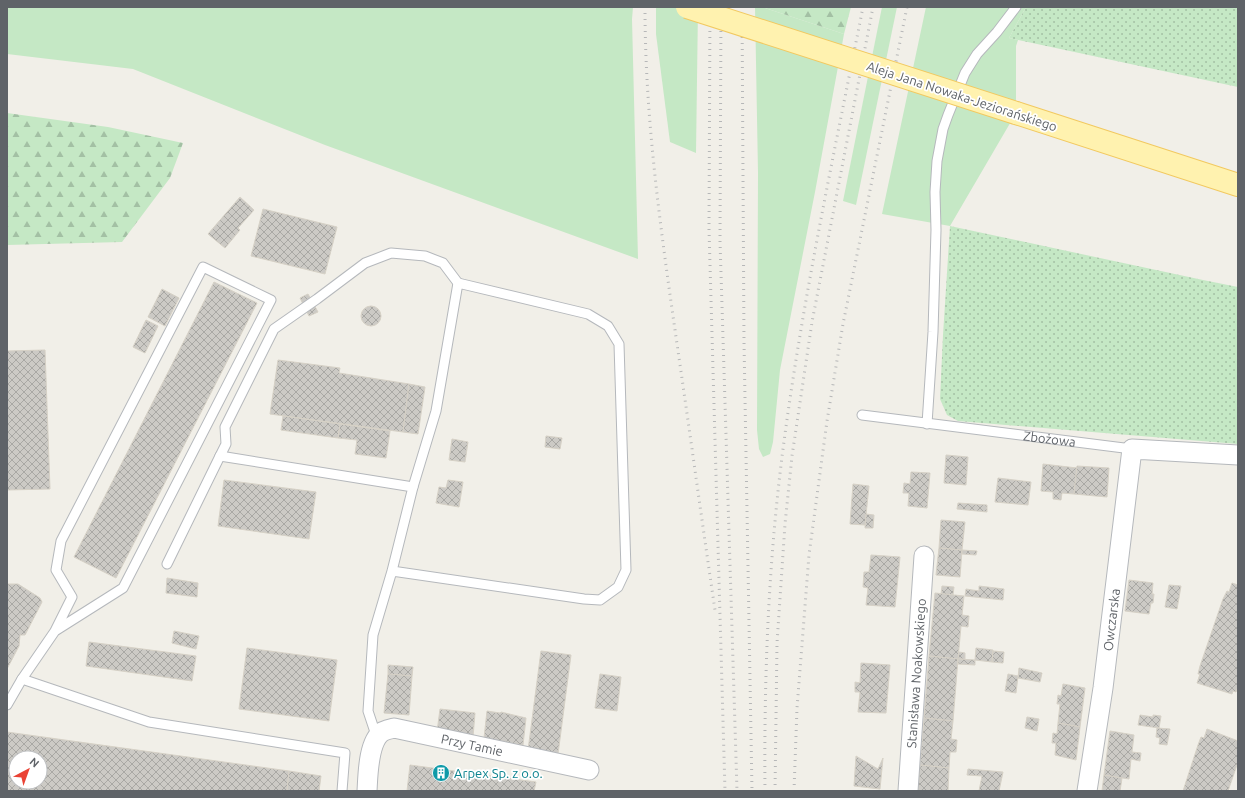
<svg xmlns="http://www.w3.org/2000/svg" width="1245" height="798" font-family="Ubuntu,sans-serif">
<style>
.green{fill:#c5e8c5}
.forest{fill:url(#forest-firs)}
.garden{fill:url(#garden-dots)}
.building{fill:url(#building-cross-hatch);stroke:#d6d1c6;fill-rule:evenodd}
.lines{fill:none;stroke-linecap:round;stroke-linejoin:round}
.lane-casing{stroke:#b5b8bc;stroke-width:11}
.street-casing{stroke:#b5b8bc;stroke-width:21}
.primary-casing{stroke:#f2c960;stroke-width:24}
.lane{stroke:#fff;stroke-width:9}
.street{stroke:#fff;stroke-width:19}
.primary{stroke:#fff2af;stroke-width:22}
.rail{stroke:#b6b7b8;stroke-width:3;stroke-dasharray:1 5;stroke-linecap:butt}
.primary-bridge-casing{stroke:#f2c960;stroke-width:24;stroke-linecap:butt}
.primary-bridge{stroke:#fff2af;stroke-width:22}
.labels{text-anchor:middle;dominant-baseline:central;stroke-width:3.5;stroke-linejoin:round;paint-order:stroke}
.street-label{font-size:13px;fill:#5f6368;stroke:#fff}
.culture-label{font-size:13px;fill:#0d838f;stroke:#fff;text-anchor:start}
</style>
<defs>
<pattern id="forest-firs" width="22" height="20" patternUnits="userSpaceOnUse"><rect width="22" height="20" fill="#c5e8c5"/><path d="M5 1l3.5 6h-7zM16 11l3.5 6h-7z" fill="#a3c0a4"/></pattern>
<pattern id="garden-dots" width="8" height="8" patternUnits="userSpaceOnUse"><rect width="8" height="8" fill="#c5e8c5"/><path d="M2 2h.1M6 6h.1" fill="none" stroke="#a3c0a4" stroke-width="1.8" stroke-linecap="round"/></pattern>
<pattern id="building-cross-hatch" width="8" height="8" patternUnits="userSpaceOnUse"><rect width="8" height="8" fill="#cccac5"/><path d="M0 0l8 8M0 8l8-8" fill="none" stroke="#a9a8a4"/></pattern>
</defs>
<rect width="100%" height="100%" fill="#f1efe8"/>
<g class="green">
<polygon points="7,7 633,7 632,19 638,259 325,145 133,69 7,54"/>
<polygon points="656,7 698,7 696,153 670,142 656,34"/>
<polygon points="755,7 762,7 844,34 815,192 780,370 773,442 770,454 763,457 759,449 757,430 758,173"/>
<polygon points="882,7 897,7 856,205 843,201"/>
<polygon points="926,7 1026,7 1009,38 1018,40 1016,46 1016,113 950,226 882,214"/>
</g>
<g class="forest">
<polygon points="762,7 851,7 844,34"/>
<polygon points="7,113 108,127 183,143 170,178 122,242 7,245"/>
</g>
<g class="garden">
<polygon points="1026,7 1238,7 1238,87 1009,38"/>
<polygon points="950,226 1203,280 1238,287 1238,444 958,421 947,415 940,399 943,335"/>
</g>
<g class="building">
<polygon points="240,197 254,210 238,228 240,230 225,248 208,234"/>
<polygon points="263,209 337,227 325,274 251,256"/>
<polygon points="214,282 257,303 116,578 74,557"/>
<polygon points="162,289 179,298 165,326 148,317"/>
<polygon points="308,294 318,312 309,316 300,298"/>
<circle cx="371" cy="316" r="10"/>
<polygon points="146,320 158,326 145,353 133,347"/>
<polygon points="45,350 50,489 7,490 7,351"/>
<polygon points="278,360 340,368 339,373 409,384 403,432 270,414"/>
<polygon points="409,384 425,387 418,434 403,432"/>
<polygon points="283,416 340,424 338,438 281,430"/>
<polygon points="340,424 390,431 386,458 355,454 357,440 338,438"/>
<polygon points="546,436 562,438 560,449 545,447"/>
<polygon points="452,439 468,442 465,462 449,460"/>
<polygon points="946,455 968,457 966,485 944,483"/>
<polygon points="1043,464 1077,468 1074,494 1062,493 1061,500 1053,499 1053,492 1041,491"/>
<polygon points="1077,466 1109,468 1107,497 1074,494"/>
<polygon points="911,472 930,473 927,508 908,506 909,493 903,493 904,483 910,484"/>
<polygon points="998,478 1031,482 1028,505 995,502"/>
<polygon points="224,480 316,492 309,539 218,526"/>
<polygon points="448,480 463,482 459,507 436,503 439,487 446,488"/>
<polygon points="853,484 869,486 865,525 850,524"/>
<polygon points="958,503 987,505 987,512 957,509"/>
<polygon points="866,514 874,515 873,528 865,528"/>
<polygon points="941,520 965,522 962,550 939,548"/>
<polygon points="939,548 962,550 960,577 936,575"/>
<polygon points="962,550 977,551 976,555 962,554"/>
<polygon points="871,555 900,557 895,607 866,605 868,588 863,587 864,572 869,572"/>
<polygon points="167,578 198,583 197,597 166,593"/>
<polygon points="1129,580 1153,583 1152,594 1154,594 1153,603 1151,603 1149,614 1125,611"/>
<polygon points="1232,583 1238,585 1238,686 1236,692 1233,691 1232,694 1197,683 1200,674 1198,674 1200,666 1223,599 1227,591 1229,592"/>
<polygon points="7,584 18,584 40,598 42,602 25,635 20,635 19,646 7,669"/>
<polygon points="1169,585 1181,586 1177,609 1165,607"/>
<polygon points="942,586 954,587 953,595 941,594"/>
<polygon points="979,586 1004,589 1003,600 965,596 966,589 979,591"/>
<polygon points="935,593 964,596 962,615 969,616 968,627 961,626 958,659 929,656"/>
<polygon points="174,631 199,636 196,649 172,643"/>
<polygon points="89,642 196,656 192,681 86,666"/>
<polygon points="247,648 337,660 329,721 239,709"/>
<polygon points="976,648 993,650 992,662 975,660"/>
<polygon points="541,651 571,655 558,754 528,750"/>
<polygon points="993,651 1004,652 1003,663 992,662"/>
<polygon points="959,652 965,653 965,659 958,659"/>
<polygon points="929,656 958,659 953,721 924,718"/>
<polygon points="958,659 975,660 975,665 958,664"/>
<polygon points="861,663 890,665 886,713 858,712 860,692 855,692 855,682 860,683"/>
<polygon points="388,665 413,667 412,676 388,674"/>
<polygon points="1019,668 1042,673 1040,682 1018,678"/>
<polygon points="388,674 412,676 409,715 384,713"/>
<polygon points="600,674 621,677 617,711 595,708"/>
<polygon points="1008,674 1018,676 1016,693 1005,691"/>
<polygon points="1063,684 1085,688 1080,727 1058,723 1060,704 1057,704 1058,695 1061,696"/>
<polygon points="440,709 475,713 473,737 437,732"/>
<polygon points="487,711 500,713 501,712 526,718 523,745 484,738"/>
<polygon points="1140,715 1153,717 1153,715 1161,716 1159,728 1138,725"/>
<polygon points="1027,717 1039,719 1037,731 1025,728"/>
<polygon points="924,718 953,721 951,739 957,740 956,752 950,752 949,768 920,765"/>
<polygon points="1058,723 1080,727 1076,760 1055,755 1056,743 1052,743 1053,733 1057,734"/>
<polygon points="1157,728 1170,729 1167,745 1159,744 1160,738 1156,737"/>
<polygon points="1207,729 1238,741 1238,762 1228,791 1183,791 1198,745 1201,737 1204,738"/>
<polygon points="1110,731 1134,735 1132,752 1141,753 1140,761 1131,759 1129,779 1104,775"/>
<path d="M7,732l282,39 -2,20h-280zM16,758h24v24h-24z"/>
<polygon points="856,756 878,769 883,758 880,789 854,786"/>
<polygon points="410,765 536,782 534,791 407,791"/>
<polygon points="920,765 949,768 948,791 918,791"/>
<polygon points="968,769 1003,772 999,791 979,791 982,776 967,775"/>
<polygon points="289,771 321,776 319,791 287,791"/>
<polygon points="1104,775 1122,778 1120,791 1102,791"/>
</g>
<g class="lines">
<g class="lane-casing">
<g id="lane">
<path id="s1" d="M862,415l270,34"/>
<polyline points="927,424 933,332 936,230 935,192 937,161 943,129 948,115 965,73 977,54 997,32 1016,7"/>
<polyline points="413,487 220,456 226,444 225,427 274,329 317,299 365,263 391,253 425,256 443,263 458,283"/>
<polyline points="167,564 220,456"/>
<polyline points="22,679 55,631 123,588 271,300 203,267 61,541 56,570 72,597 55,631"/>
<polyline points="7,705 22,679 149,722 345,753 342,791"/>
<polyline points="377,738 368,711 373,635 392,571 413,487 436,411 458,283 588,314 608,326 619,344 626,570 618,587 600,600 584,599 392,571"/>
</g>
</g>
<g class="street-casing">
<g id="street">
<path id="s2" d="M367,791c1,-16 1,-49 15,-59 3,-2 9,-3 12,-4l195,42"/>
<path id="s3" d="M908,791l16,-235"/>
<path id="s4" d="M1087,791l16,-103 29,-239 106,6"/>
</g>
</g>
<g class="primary-casing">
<polyline id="primary" points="1016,113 1238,185"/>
</g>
<use href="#lane" class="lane"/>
<use href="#street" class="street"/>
<use href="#primary" class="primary"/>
<g class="rail">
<path d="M645,7c0,113 16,225 32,337 13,89 25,178 38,266"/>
<polyline points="710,7 709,229 725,791"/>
<polyline points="721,7 720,241 737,791"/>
<polyline points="742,7 744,342 752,791"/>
<path d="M765,791c-1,-109 3,-218 16,-326 19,-154 52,-306 82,-458"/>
<polyline points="775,791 777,643 785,524 792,456 812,322 873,7"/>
<polyline points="794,791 797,708 809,555 827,421 843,324 907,7"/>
</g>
<g class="primary-bridge-casing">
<polyline id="primary-bridge" points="687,7 1016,113"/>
</g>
<use href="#primary-bridge" class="primary-bridge"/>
</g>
<defs>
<g id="building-disc" transform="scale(0.9)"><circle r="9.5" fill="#0f9aa8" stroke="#fff"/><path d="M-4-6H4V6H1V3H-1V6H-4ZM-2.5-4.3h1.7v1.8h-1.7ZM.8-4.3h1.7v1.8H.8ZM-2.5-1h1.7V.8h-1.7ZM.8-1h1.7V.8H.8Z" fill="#fff"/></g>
</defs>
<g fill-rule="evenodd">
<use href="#building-disc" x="441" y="773"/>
</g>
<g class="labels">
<g class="street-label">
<text transform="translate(962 96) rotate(18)">Aleja Jana Nowaka-Jeziorańskiego</text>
<text stroke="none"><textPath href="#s1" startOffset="189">Zbożowa</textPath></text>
<text stroke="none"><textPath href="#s4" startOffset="173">Owczarska</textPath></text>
<text stroke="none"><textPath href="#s3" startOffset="118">Stanisława Noakowskiego</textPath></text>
<text stroke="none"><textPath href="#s2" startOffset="155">Przy Tamie</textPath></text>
</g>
<g class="culture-label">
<text x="454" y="773">Arpex Sp. z o.o.</text>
</g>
</g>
<rect width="1245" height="798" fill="none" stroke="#5f6368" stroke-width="16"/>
<g transform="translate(28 770) rotate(41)"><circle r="19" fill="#ffffff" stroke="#bfc1c3"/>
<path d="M0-3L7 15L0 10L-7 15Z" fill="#ea4335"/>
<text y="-6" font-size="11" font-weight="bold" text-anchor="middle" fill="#5f6368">N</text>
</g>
</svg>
